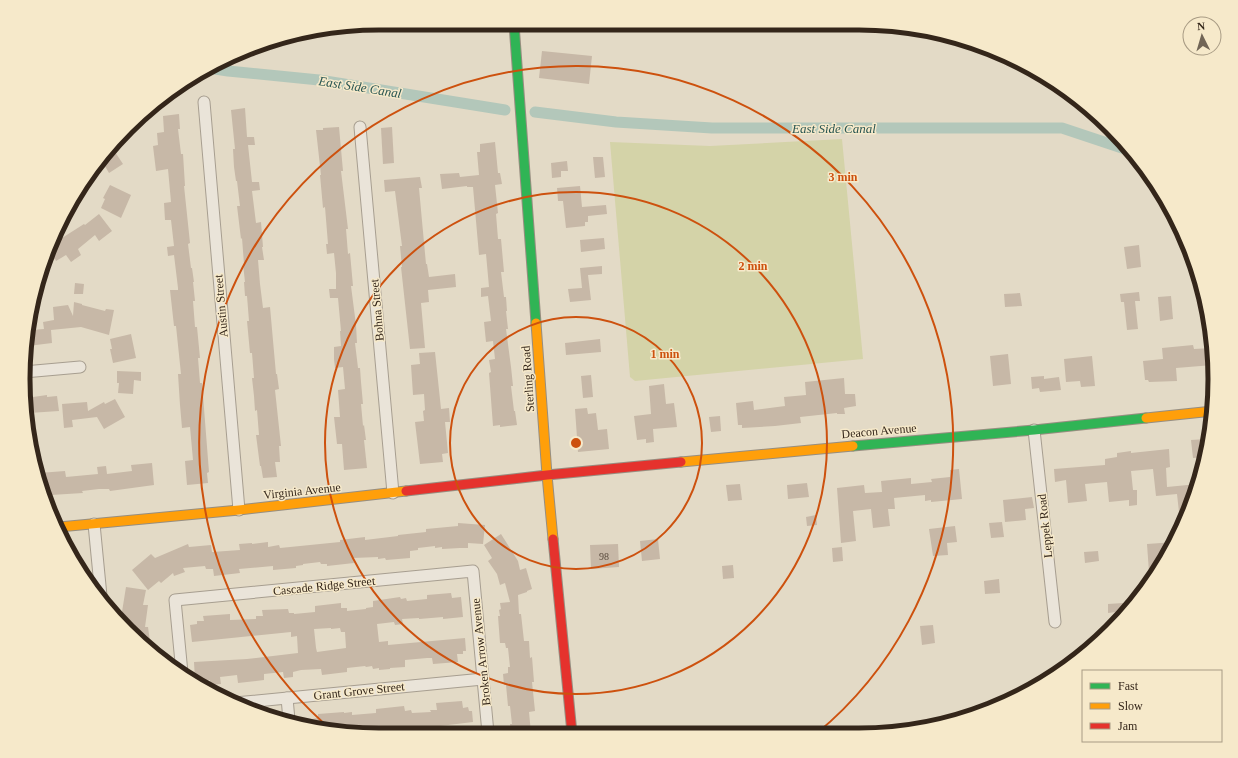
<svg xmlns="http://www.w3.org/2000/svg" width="1238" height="758" font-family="'Times New Roman',serif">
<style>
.green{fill:#d4d3a8}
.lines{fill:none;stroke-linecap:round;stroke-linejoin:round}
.canal{stroke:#b3c7ba;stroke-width:11}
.building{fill:#c7b8a7;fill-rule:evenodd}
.street-casing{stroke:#a79e90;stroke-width:13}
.fast-casing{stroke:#978e80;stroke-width:11}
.slow-casing{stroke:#978e80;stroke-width:11}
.jam-casing{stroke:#978e80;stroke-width:11}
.street{stroke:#eae4d9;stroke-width:11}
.fast{stroke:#30b455;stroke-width:9}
.slow{stroke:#ff9f0a;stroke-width:9}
.jam{stroke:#e5322d;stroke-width:9}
.ring{fill:none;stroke:#cd510e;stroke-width:2}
.labels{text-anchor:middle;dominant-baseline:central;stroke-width:3;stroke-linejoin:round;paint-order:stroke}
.number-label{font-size:10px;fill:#594a3d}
.street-label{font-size:12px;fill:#34261a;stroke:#f6e9ca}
.water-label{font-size:13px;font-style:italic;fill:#285551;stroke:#f6e9ca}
.rim{fill:none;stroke:#34261a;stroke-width:5}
.centre{fill:#cd510e;stroke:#f6e9ca;stroke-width:2}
.ring-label{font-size:12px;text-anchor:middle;font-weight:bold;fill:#cd510e;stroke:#f6e9ca;stroke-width:3;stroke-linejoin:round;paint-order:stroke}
</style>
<rect width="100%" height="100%" fill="#e3dac6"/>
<polygon class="green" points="842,139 863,359 635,381 630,377 610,142 710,146"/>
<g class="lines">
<g class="canal">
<polyline points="215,69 228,71 319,80 505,110"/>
<polyline points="535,112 616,122 712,128 1062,128 1131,151"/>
</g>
</g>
<g class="building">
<polygon points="542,51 592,56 589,84 539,78"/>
<polygon points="245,108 247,137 254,137 255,145 248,145 252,182 259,182 260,190 252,191 256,223 261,222 263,247 262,247 264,260 258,260 260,284 263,308 270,307 276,374 277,374 279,389 275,390 281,446 279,446 280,462 275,462 277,477 263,478 261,466 260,466 256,435 259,435 257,410 255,411 254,396 252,378 254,378 252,353 250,353 247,321 249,321 247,296 245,296 244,282 245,282 243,264 244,264 242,238 241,239 237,206 240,206 237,181 236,181 234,167 233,149 235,149 231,110"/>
<polygon points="179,114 180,129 178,129 181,154 183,154 185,186 184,186 190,243 188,244 191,268 192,268 194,282 193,282 195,301 193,301 195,327 197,327 200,358 198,358 200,383 202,383 209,472 207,473 208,483 187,485 185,461 193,460 190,427 182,428 180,405 178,374 181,374 176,326 174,326 170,290 178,290 178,288 174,255 168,256 167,247 174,246 171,220 165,220 164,203 171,202 168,169 156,171 153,146 158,145 157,133 164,132 163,116"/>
<polygon points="339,127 343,171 341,171 348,229 346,229 348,254 350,253 353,286 351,286 356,325 357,343 355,343 358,368 360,368 361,382 363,404 361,404 363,426 364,425 366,440 364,440 367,468 344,470 342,444 337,444 334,417 340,417 338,390 345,389 343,367 335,368 334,359 334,347 341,346 340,331 341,331 338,298 330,298 329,289 336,289 336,273 334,253 327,254 326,244 328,244 325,207 323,208 320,175 321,175 316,130 323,130 323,128"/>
<polygon points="392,127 394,163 383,164 381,128"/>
<polygon points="495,142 498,173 500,173 502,184 495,185 498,213 496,214 498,239 501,239 504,272 501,272 504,297 506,297 507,311 506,311 508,329 506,329 511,367 513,386 511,386 514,411 515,411 517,425 500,427 500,425 493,426 489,373 491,372 489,360 495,359 493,341 486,342 484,322 491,321 488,296 481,297 481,288 489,287 486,254 479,255 473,187 467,187 467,186 442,189 440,174 459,173 460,177 479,175 477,152 480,152 480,144"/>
<polygon points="113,149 123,164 109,173 102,161"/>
<polygon points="593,157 603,157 605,177 595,178"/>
<polygon points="567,161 568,171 561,171 561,177 552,178 551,163"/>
<polygon points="420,177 422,188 419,188 422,221 426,264 427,264 429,277 455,274 456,287 428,290 429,302 421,303 425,348 410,349 401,267 402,267 400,246 402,246 395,191 385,192 384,180"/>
<polygon points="110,185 131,195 121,218 101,208 105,199 103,198"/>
<polygon points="580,186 582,207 606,205 607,214 588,216 588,222 585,222 585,226 566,228 563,201 558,201 557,188"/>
<polygon points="99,214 112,231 99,241 95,235 78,249 81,255 71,262 66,255 56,261 55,259 42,264 51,245 84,224 85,225"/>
<polygon points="604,238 605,249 581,252 580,240"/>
<polygon points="1139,245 1141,267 1127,269 1124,247"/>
<polygon points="602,266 602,274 588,275 591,300 570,302 568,289 582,288 580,268"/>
<polygon points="75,283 84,284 83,294 74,294"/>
<polygon points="1139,292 1140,301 1135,301 1138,329 1127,330 1124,302 1121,302 1120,294"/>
<polygon points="1020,293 1022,306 1005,307 1004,294"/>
<polygon points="1171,296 1173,319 1160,321 1158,297"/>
<polygon points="74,302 82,304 82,305 105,311 106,309 114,310 109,335 81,327 51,330 52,343 28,346 31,330 44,329 43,322 54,320 53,307 68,305 73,316"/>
<polygon points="131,334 136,358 113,363 110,349 112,349 110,339"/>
<polygon points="600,339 601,352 566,355 565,343"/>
<polygon points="1193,345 1194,349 1212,348 1213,365 1176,368 1177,381 1149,382 1148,380 1145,380 1143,361 1163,359 1162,348"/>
<polygon points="435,352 441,409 449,408 450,422 445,422 448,453 442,454 443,462 420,464 415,422 424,421 423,411 425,410 424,394 413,395 411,365 420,364 419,353"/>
<polygon points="1008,354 1011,384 993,386 990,356"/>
<polygon points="1092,356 1095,386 1081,387 1080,381 1066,382 1064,359"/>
<polygon points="117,371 141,372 141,381 134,380 133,394 118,393 119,383 117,383"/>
<polygon points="591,375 593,397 583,398 581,376"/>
<polygon points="1044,376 1044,379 1059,377 1061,390 1040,392 1039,388 1032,389 1031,377"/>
<polygon points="844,378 845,394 855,394 856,406 844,408 845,414 837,414 837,413 800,417 801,423 775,426 742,428 742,425 738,425 736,403 753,401 754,410 785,406 784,397 806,395 805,382"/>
<polygon points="664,384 666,404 674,403 677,427 653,429 654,442 646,443 646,439 637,440 634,416 651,414 649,386"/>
<polygon points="47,395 47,397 57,396 59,411 29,413 26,398"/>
<polygon points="115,399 125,417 104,429 97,417 72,420 73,427 64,428 62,404 87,402 88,411 104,402 105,404"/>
<polygon points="587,408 588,414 596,413 598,430 607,429 609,449 578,452 575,409"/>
<polygon points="720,416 721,431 711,432 709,417"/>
<polygon points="1206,439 1206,441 1208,440 1205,457 1193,458 1191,440"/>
<polygon points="1169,449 1170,467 1166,468 1167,487 1198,484 1181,530 1177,494 1156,496 1153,469 1131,471 1133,490 1137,490 1137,505 1129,506 1129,500 1109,502 1107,482 1085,484 1087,501 1068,503 1066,480 1055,482 1054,469 1105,465 1105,459 1117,457 1117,453 1131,451 1131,453"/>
<polygon points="152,463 154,485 110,491 109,489 99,489 82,491 83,493 51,495 51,494 42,494 42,493 39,473 65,471 66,477 98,474 97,467 106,466 107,474 132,471 131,465"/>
<polygon points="959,469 962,499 931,502 931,500 925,501 925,495 894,498 895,509 888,509 890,526 873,528 871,509 853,511 856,541 841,543 837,488 864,485 865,493 882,492 881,481 911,478 911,484 932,482 931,479 950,477 950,470"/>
<polygon points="807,483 809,497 788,499 787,485"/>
<polygon points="740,484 742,500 728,501 726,485"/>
<polygon points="1032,497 1034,508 1025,509 1026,520 1005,522 1003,500"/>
<polygon points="816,515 817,525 807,526 806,517"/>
<polygon points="1002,522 1004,537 991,538 989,523"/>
<polygon points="458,523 485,525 483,544 468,543 468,548 460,548 442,549 442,547 435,548 435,546 418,548 418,550 410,551 410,558 386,560 385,558 378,559 378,557 353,558 354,563 327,566 327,564 321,564 320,562 303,564 303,565 296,566 296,568 273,570 273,566 239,569 240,573 214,576 213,569 206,569 205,566 183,568 185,572 174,576 173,573 161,583 159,581 148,590 132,570 151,554 155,558 188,544 189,547 211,545 212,552 240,550 239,544 252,543 252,544 268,542 268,547 279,545 280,548 340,542 340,540 365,537 365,540 398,536 398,535 426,532 426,529 458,526"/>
<polygon points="955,526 957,542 947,543 948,555 933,556 929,529"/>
<polygon points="501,534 518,561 520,570 526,568 532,589 527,591 527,592 518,595 519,614 521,614 524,641 529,641 530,658 532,657 534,682 532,682 535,711 529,712 531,733 511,733 510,724 512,724 510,706 508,706 506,685 504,685 503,674 508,673 508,667 510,667 508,648 506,648 505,643 500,643 498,616 500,616 499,610 501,609 500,603 510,602 505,583 500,585 497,574 488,561 492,558 484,545"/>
<polygon points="658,539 660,559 642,561 640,541"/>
<polygon points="1175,542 1156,572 1149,572 1147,544"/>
<polygon points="618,544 619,567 591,569 590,545"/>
<polygon points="842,547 843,561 833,562 832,548"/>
<polygon points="1098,551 1099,561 1085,563 1084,552"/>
<polygon points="733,565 734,578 723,579 722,566"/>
<polygon points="999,579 1000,593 985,594 984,581"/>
<polygon points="126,587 146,590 143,605 148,605 145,627 148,627 151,649 121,618"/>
<path d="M451,593l1,5 9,-1 2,20 -20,2v-2l-24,2v-1l-17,1 1,5 -8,1 -1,-3 -17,2 2,18 9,-1v4l77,-7 1,13h-3v3h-6l1,8 -25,2 -1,-6h-5l-22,2v7l-15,1v1l-11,1v-2l-6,1 -1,-3 -6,1 -1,-1 -18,2v4l-25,3 -1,-6 -20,1 -8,2v5l-9,1 -1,-6 -19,2v6l-26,3 -1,-8 -17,2 1,7 -11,1v-5l-7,1v-2l-8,1 -1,-18 53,-3 51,-6 -1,-17 -6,1v-5l-99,10 -2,-17 7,-1v-3h7l-1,-5 27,-2v6l26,-1v-3h7l-1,-6 26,-1 1,4h5v1l21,-2v-6l26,-3v5h6v3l19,-2v-1l7,-1v-6l27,-4 1,2 5,-1 1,3 20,-2v-4zM331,628v1l9,-1 1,4h4l1,16 -29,4 -1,-4 -2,-19z"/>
<polygon points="1123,603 1124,611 1108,613 1108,604"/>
<polygon points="933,625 935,643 922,645 920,626"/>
<polygon points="462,701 463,708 468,707 469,711 472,711 473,722 440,726 440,732 425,732 425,728 386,732 333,732 313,727 312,719 318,718 318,714 344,712 344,713 352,712 352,715 376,713 376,709 404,706 405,711 411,710 412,713 431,712 430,710 437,710 436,703"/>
</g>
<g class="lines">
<g class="street-casing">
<g id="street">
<polyline points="204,102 239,510"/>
<polyline points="360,127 393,493"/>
<polyline points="24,372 80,367"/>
<polyline points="1034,430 1055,622"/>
<polyline points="94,524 101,596"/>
<polyline points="182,673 175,600 473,571 488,733"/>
<polyline points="287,698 289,720"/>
<polyline points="235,703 483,679"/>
</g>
</g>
<g class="fast-casing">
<g id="fast">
<polyline points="514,24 536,323"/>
<polyline points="853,446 1034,430 1146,418"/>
</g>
</g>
<g class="slow-casing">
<g id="slow">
<polyline points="536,323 547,475 553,539"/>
<polyline points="1146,418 1213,411"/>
<polyline points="681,462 853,446"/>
<polyline points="59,527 239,510 406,491"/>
</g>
</g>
<g class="jam-casing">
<g id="jam">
<polyline points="406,491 547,475 681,462"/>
<polyline points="553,539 572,733"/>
</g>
</g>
<use href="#street" class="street"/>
<use href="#fast" class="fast"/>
<use href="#slow" class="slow"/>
<use href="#jam" class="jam"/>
</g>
<g class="ring">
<circle cx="576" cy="443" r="126"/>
<circle cx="576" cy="443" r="251"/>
<path d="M334 732A377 377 0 1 1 816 734"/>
</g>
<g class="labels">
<g class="number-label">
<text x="604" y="556">98</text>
</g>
<g class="street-label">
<text transform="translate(221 306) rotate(-95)">Austin Street</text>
<text transform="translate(377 310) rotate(-95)">Bohna Street</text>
<text transform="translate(528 379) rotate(-94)">Sterling Road</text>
<text transform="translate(879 431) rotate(-5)">Deacon Avenue</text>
<text transform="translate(302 491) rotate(-6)">Virginia Avenue</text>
<text transform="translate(1045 526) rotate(-96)">Leppek Road</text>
<text transform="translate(324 586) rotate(-6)">Cascade Ridge Street</text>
<text transform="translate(481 652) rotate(-96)">Broken Arrow Avenue</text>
<text transform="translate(359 691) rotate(-6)">Grant Grove Street</text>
</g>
<g class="water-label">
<text transform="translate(360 87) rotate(9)">East Side Canal</text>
<text x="834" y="128">East Side Canal</text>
</g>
</g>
<path d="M0 0H1238V758H0ZM379 30H859A349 349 0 0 1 1208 379V379A349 349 0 0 1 859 728H379A349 349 0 0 1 30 379V379A349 349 0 0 1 379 30Z" fill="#f6e9ca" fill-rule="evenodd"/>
<path class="rim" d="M379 30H859A349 349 0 0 1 1208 379V379A349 349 0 0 1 859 728H379A349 349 0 0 1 30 379V379A349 349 0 0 1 379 30Z"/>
<circle cx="576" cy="443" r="6" class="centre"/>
<g class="ring-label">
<text x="843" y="181">3 min</text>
<text x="753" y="270">2 min</text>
<text x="665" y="358">1 min</text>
</g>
<rect x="1082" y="670" width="140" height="72" fill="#f6e9ca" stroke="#a89b84"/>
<rect x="1090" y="683" width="20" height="6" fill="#30b455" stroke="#a89b84"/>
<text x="1118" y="690" font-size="12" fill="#34261a">Fast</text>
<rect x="1090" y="703" width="20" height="6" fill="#ff9f0a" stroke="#a89b84"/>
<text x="1118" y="710" font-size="12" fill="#34261a">Slow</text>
<rect x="1090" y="723" width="20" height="6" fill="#e5322d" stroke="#a89b84"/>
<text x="1118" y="730" font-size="12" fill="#34261a">Jam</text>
<g transform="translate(1202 36) rotate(355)"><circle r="19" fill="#f6e9ca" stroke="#a89b84"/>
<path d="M0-3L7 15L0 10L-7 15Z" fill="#716556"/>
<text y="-6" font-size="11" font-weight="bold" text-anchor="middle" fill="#34261a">N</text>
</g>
</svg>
